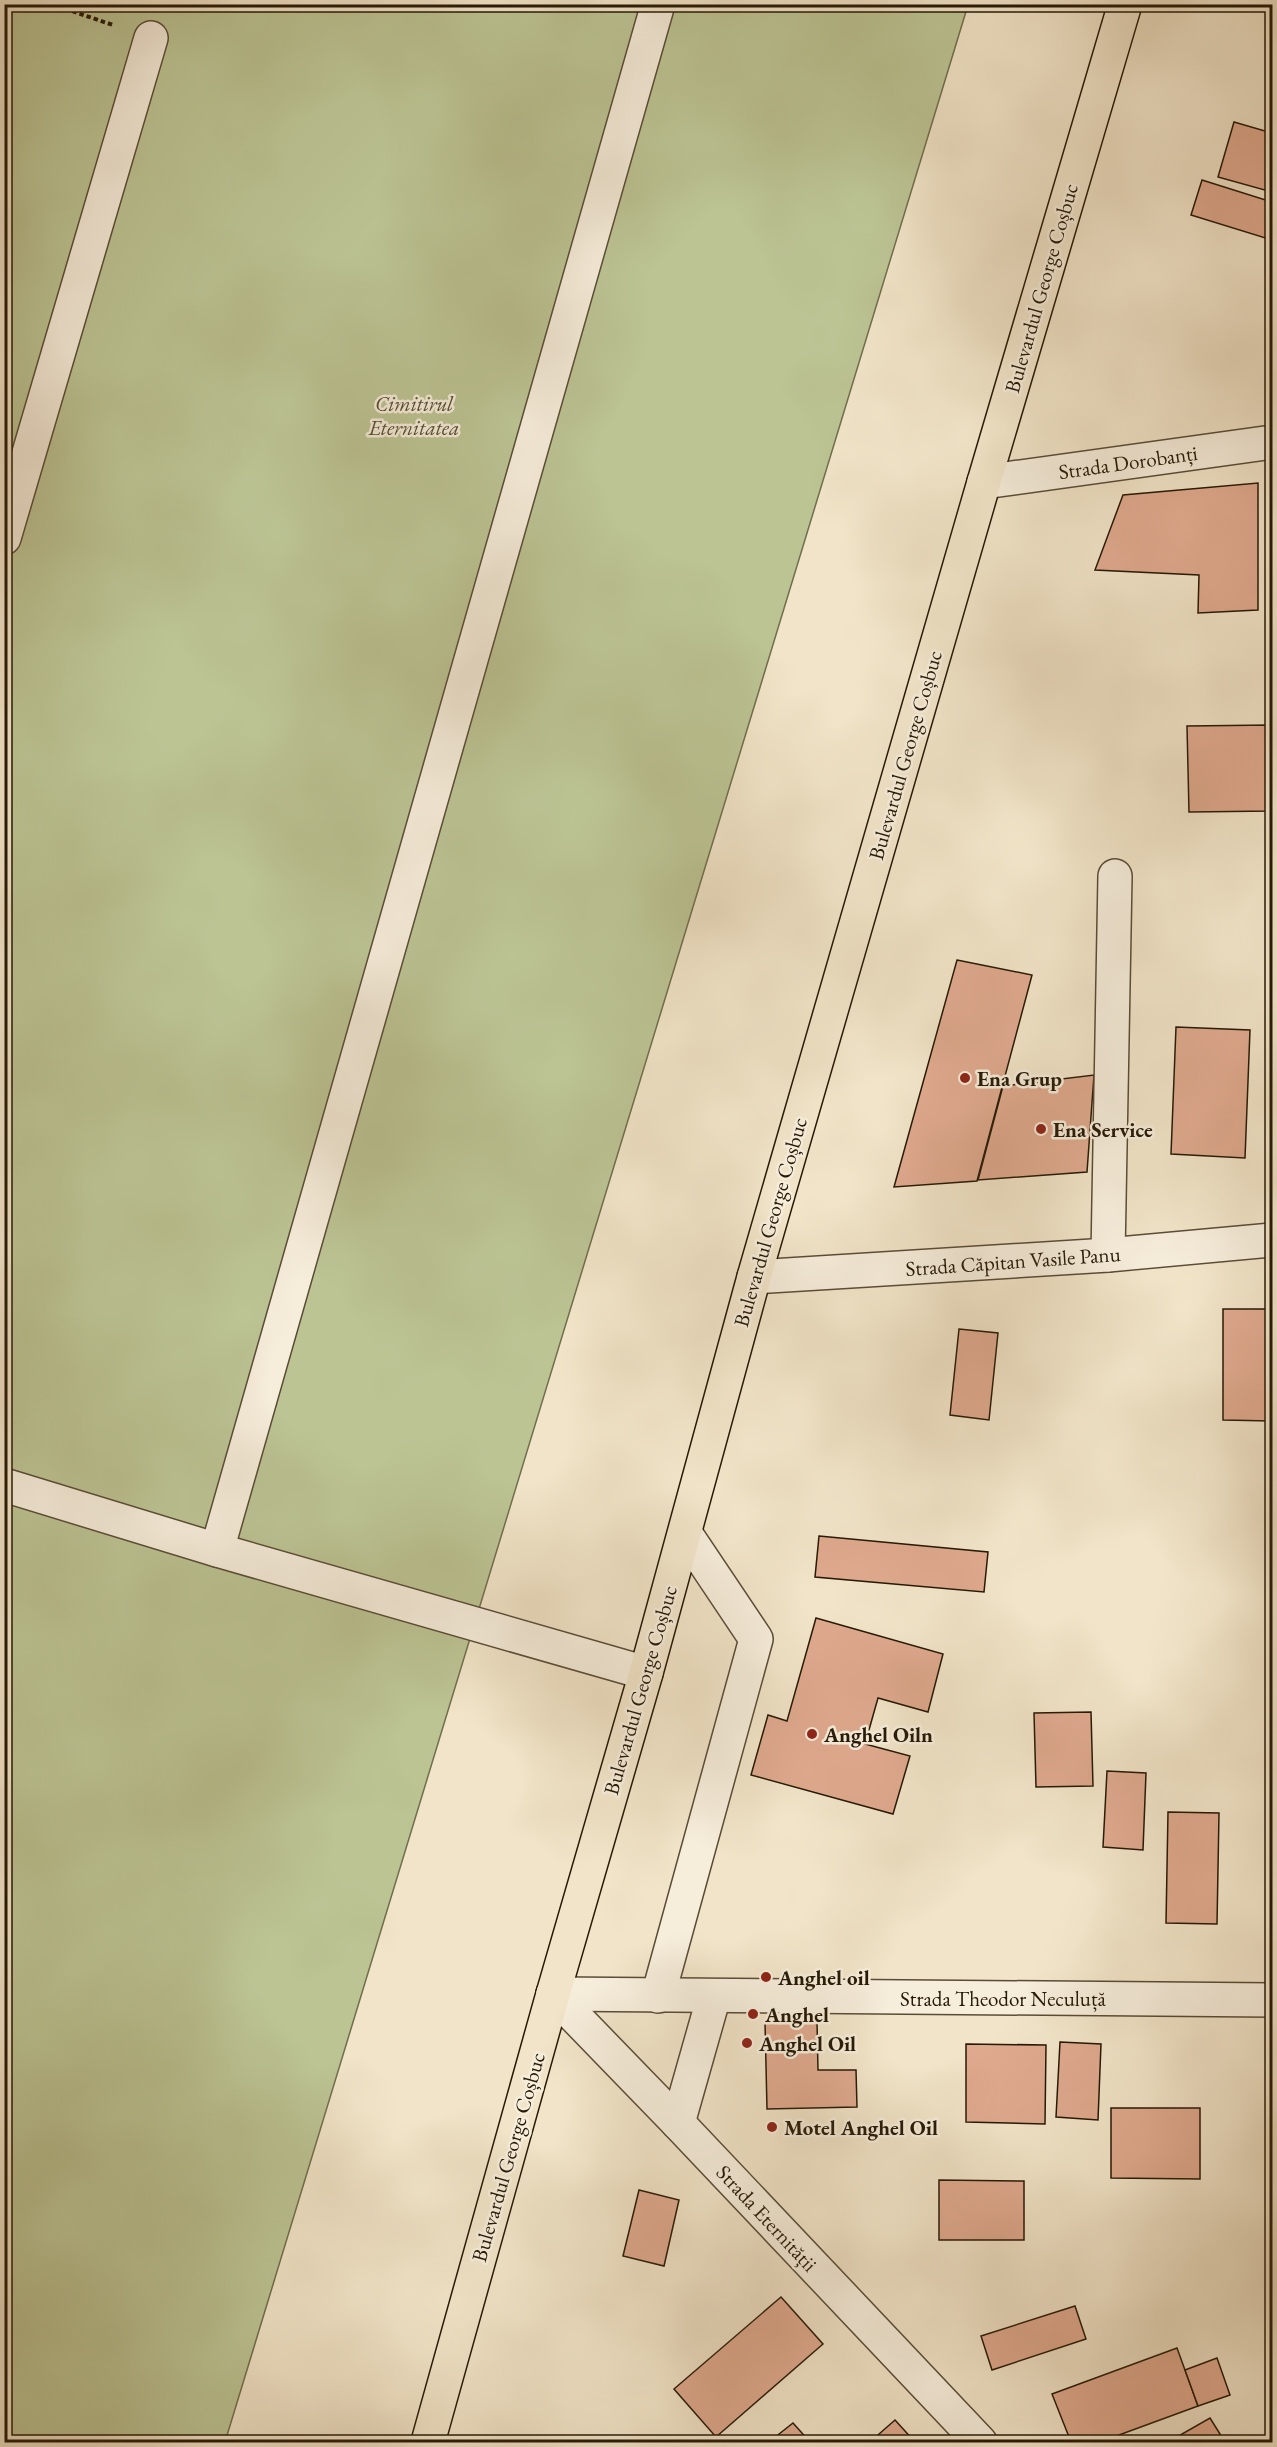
<svg xmlns="http://www.w3.org/2000/svg" width="1277" height="2447" font-family="'EB Garamond',serif">
<style>
.green{fill:#bcc494;stroke:#716e4d;stroke-width:1.5}
.building{fill:#dfa98e;stroke:#261906;stroke-width:1.5}
.lines{fill:none;stroke-linecap:round;stroke-linejoin:round}
.minor-casing{stroke:#594c36;stroke-width:36}
.major-casing{stroke:#261906;stroke-width:36}
.path{stroke:#261906;stroke-width:4;stroke-dasharray:4.5 3;stroke-linecap:butt}
.minor{stroke:#f6eddb;stroke-width:33}
.major{stroke:#f1e4c8;stroke-width:33}
.poi-dot{fill:#8f2418;stroke:#f6eddb;stroke-width:2}
.labels{text-anchor:middle;dominant-baseline:central;stroke-width:5;stroke-linejoin:round;paint-order:stroke}
.street-label{font-size:21px;fill:#261906;stroke:#f6eddb}
.park-label{font-size:21px;font-style:italic;fill:#534c31;stroke:#f6eddb}
.poi-label{font-size:21px;font-weight:bold;fill:#261906;stroke:#f6eddb;text-anchor:start}
</style>
<rect width="100%" height="100%" fill="#f1e4c8"/>
<filter id="stains"><feTurbulence type="fractalNoise" baseFrequency=".00333" numOctaves="4"/><feColorMatrix values="0 0 0 0 .2 0 0 0 0 .09 0 0 0 0 .02 0 0 0 .5 -.17"/></filter>
<radialGradient id="worn" r=".72"><stop offset=".6" stop-color="#630" stop-opacity="0"/><stop offset="1" stop-color="#630" stop-opacity=".3"/></radialGradient>
<polygon class="green" points="5,5 968,5 225,2442 5,2442"/>
<g class="building">
<polygon points="1234,122 1272,133 1272,192 1218,177"/>
<polygon points="1202,180 1272,202 1272,240 1191,215"/>
<polygon points="1258,483 1258,610 1198,613 1199,575 1095,570 1123,495"/>
<polygon points="1272,725 1272,811 1189,812 1187,726"/>
<polygon points="957,960 1032,975 977,1181 894,1187"/>
<rect x="1270" y="989" width="2" height="161"/>
<polygon points="1176,1027 1250,1030 1245,1158 1171,1154"/>
<polygon points="1094,1075 1087,1172 978,1180 1003,1086"/>
<polygon points="1223,1309 1272,1309 1272,1421 1223,1420"/>
<polygon points="959,1329 998,1333 989,1420 950,1415"/>
<polygon points="819,1536 988,1552 984,1592 815,1577"/>
<polygon points="816,1618 943,1654 928,1712 878,1698 865,1744 910,1756 893,1814 751,1775 768,1715 787,1721"/>
<polygon points="1091,1712 1093,1786 1036,1787 1034,1713"/>
<polygon points="1107,1771 1146,1773 1143,1850 1103,1847"/>
<polygon points="1168,1812 1219,1813 1217,1924 1166,1923"/>
<polygon points="817,2021 818,2070 856,2070 857,2107 767,2109 765,2022"/>
<polygon points="1060,2042 1101,2044 1098,2120 1056,2117"/>
<polygon points="966,2044 1046,2045 1045,2124 966,2122"/>
<polygon points="1111,2108 1200,2108 1200,2179 1111,2178"/>
<polygon points="939,2180 1024,2181 1024,2240 939,2240"/>
<polygon points="639,2190 679,2200 664,2266 623,2256"/>
<polygon points="781,2297 823,2344 716,2437 674,2389"/>
<polygon points="1075,2306 1086,2339 992,2370 981,2336"/>
<polygon points="1177,2348 1198,2406 1100,2442 1071,2442 1052,2394"/>
<polygon points="1217,2358 1230,2395 1198,2406 1185,2370"/>
<polygon points="1210,2418 1225,2442 1168,2442"/>
<polygon points="895,2420 915,2442 870,2442"/>
<polygon points="793,2423 810,2442 769,2442"/>
</g>
<g class="lines">
<g class="minor-casing">
<g id="minor">
<polyline points="984,482 1272,442"/>
<polyline points="4,538 151,38"/>
<polyline points="1108,1255 1115,876"/>
<polyline points="754,1277 1108,1255 1272,1240"/>
<polyline points="4,1485 217,1550 646,1673"/>
<polyline points="217,1550 658,4"/>
<polyline points="553,1994 1272,2000"/>
<polyline points="553,1994 678,2123 980,2442"/>
<polyline points="658,1996 756,1639 685,1533"/>
<polyline points="678,2123 714,1996"/>
</g>
</g>
<g class="major-casing">
<polyline id="major" points="428,2442 553,1994 646,1673 754,1277 984,482 1125,4"/>
</g>
<polyline class="path" points="51,4 113,25"/>
<use href="#minor" class="minor"/>
<use href="#major" class="major"/>
</g>
<g class="poi-dot">
<circle cx="965" cy="1078" r="6"/>
<circle cx="1041" cy="1129" r="6"/>
<circle cx="812" cy="1734" r="6"/>
<circle cx="766" cy="1977" r="6"/>
<circle cx="753" cy="2014" r="6"/>
<circle cx="747" cy="2043" r="6"/>
<circle cx="772" cy="2127" r="6"/>
</g>
<g class="labels">
<g class="street-label">
<text transform="translate(1041 288) rotate(-74)">Bulevardul George Coșbuc</text>
<text transform="translate(1128 462) rotate(-8)">Strada Dorobanți</text>
<text transform="translate(905 755) rotate(-74)">Bulevardul George Coșbuc</text>
<text transform="translate(770 1222) rotate(-74)">Bulevardul George Coșbuc</text>
<text transform="translate(1013 1261) rotate(-4)">Strada Căpitan Vasile Panu</text>
<text transform="translate(640 1690) rotate(-74)">Bulevardul George Coșbuc</text>
<text x="1003" y="1998">Strada Theodor Neculuță</text>
<text transform="translate(508 2157) rotate(-74)">Bulevardul George Coșbuc</text>
<text transform="translate(767 2218) rotate(47)">Strada Eternității</text>
</g>
<g class="park-label">
<text x="414" y="403">Cimitirul<tspan x="414" dy="24">Eternitatea</tspan></text>
</g>
<g class="poi-label">
<text x="977" y="1078">Ena Grup</text>
<text x="1053" y="1129">Ena Service</text>
<text x="824" y="1734">Anghel Oiln</text>
<text x="778" y="1977">Anghel oil</text>
<text x="765" y="2014">Anghel</text>
<text x="759" y="2043">Anghel Oil</text>
<text x="784" y="2127">Motel Anghel Oil</text>
</g>
</g>
<rect width="1277" height="2447" fill="none" stroke="#f1e4c8" stroke-width="24"/>
<rect x="6" y="6" width="1265" height="2435" fill="none" stroke="#261906" stroke-width="3"/>
<rect x="12" y="12" width="1253" height="2423" fill="none" stroke="#261906" stroke-width="1.5"/>
<rect width="100%" height="100%" filter="url(#stains)"/>
<rect width="100%" height="100%" fill="url(#worn)"/>
</svg>
